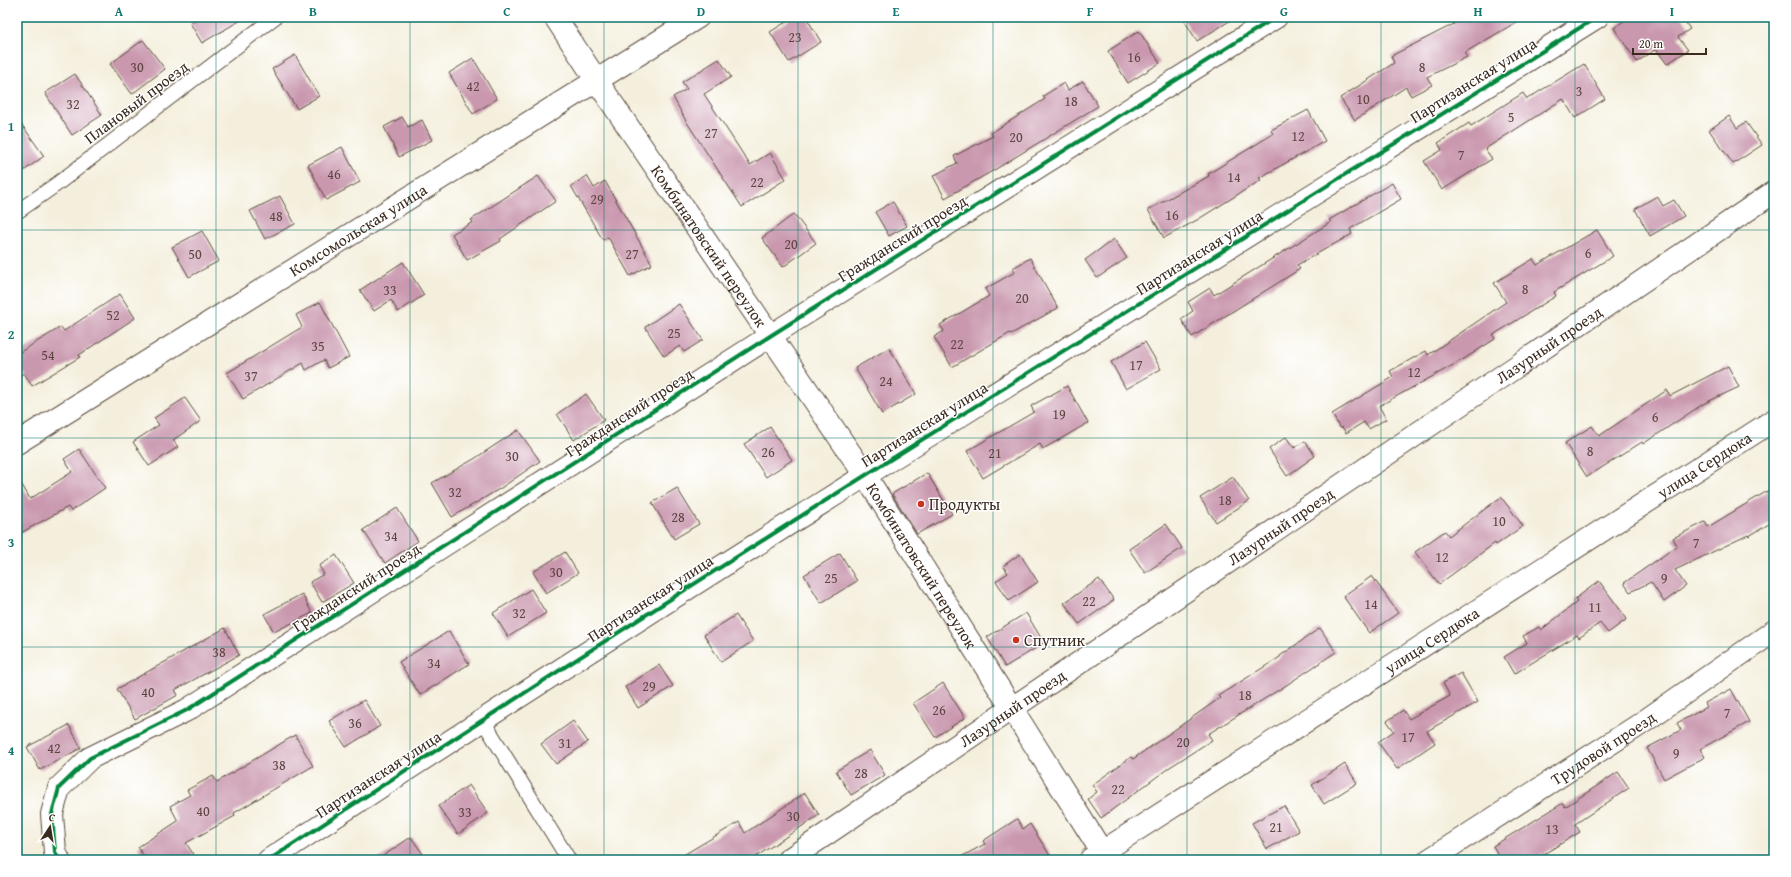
<svg xmlns="http://www.w3.org/2000/svg" width="1791" height="877" font-family="'Gentium Book Plus',serif">
<style>
.building{fill:#c997ae}
.lines{fill:none;stroke-linecap:round;stroke-linejoin:round}
.service-casing{stroke:#57483b;stroke-width:16}
.minor-casing{stroke:#57483b;stroke-width:24}
.service{stroke:#fff;stroke-width:14}
.minor{stroke:#fff;stroke-width:22}
.cycleway-casing{stroke:#fff;stroke-width:6}
.cycleway{stroke:#00873e;stroke-width:4}
.grid{fill:none;stroke:#0f766e;stroke-width:1;stroke-opacity:0.55}
.poi-dot{fill:#c8321e;stroke:#fff;stroke-width:1.5}
.labels{text-anchor:middle;dominant-baseline:central;stroke-width:3;stroke-linejoin:round;paint-order:stroke}
.number-label{font-size:14px;fill:#5e4542}
.street-label{font-size:16px;fill:#3b2a1e;stroke:#fff}
.poi-label{font-size:16px;fill:#3b2a1e;stroke:#fff;text-anchor:start}
.neatline{fill:none;stroke:#0f766e;stroke-width:1.5}
.grid-label{font-size:13px;text-anchor:middle;font-weight:bold;fill:#0f766e}
</style>
<rect width="100%" height="100%" fill="#fff"/>
<filter id="ink" filterUnits="userSpaceOnUse"><feTurbulence type="fractalNoise" baseFrequency=".025" numOctaves="2"/><feDisplacementMap in="SourceGraphic" scale="8" xChannelSelector="R" yChannelSelector="G"/><feConvolveMatrix kernelMatrix="1 2 1 2 8 2 1 2 1" color-interpolation-filters="sRGB"/></filter>
<filter id="wash" filterUnits="userSpaceOnUse"><feTurbulence type="fractalNoise" baseFrequency=".012" numOctaves="4" result="noise"/><feDisplacementMap in="SourceGraphic" scale="16" xChannelSelector="R" yChannelSelector="G"/><feGaussianBlur stdDeviation="0.9" result="paint"/><feColorMatrix in="noise" values="0 0 0 0 0 0 0 0 0 0 0 0 0 0 0 0 0 1.4 0 .05"/><feComposite in="paint" operator="in"/></filter>
<g filter="url(#wash)">
<rect width="100%" height="100%" fill="#f4efdd"/>
<g id="blocks">
<g class="building">
<polygon points="201,17 246,17 202,43 190,23"/>
<polygon points="794,17 806,17 821,42 789,62 770,32"/>
<polygon points="1182,17 1236,17 1197,41"/>
<polygon points="1450,17 1525,17 1464,53 1467,57 1427,77 1432,85 1411,96 1406,87 1355,120 1340,98 1394,63 1391,56 1454,24"/>
<polygon points="1629,17 1682,17 1690,29 1678,37 1688,50 1667,64 1656,49 1637,62 1614,28"/>
<polygon points="1139,31 1160,63 1128,83 1108,51"/>
<polygon points="143,40 165,69 132,94 110,64"/>
<polygon points="295,55 319,96 297,109 272,69"/>
<polygon points="473,58 497,99 473,114 449,73"/>
<polygon points="719,59 731,77 704,94 750,165 770,153 786,179 742,207 686,121 673,97 687,89 682,82"/>
<polygon points="1584,64 1605,99 1575,118 1563,99 1485,149 1492,159 1442,190 1424,161 1442,150 1438,143 1469,123 1471,126 1523,93 1527,99"/>
<polygon points="75,74 102,115 72,135 45,93"/>
<polygon points="1083,81 1098,106 996,169 945,198 933,176 957,163 954,156 993,136 991,133 1045,99 1043,96 1064,83 1068,90"/>
<polygon points="1308,110 1325,141 1259,178 1261,180 1197,220 1164,238 1148,210 1209,176 1208,174 1273,134 1271,130"/>
<polygon points="1729,116 1737,128 1746,122 1762,145 1733,164 1709,130"/>
<polygon points="402,117 408,127 422,120 432,140 399,157 384,127"/>
<polygon points="17,118 44,156 17,176"/>
<polygon points="342,147 360,182 326,200 308,165"/>
<polygon points="538,176 556,201 500,239 501,241 467,260 452,234 473,222 471,220"/>
<polygon points="587,176 594,188 605,181 652,264 630,276 608,237 603,240 571,186"/>
<polygon points="1392,183 1401,199 1350,229 1352,234 1297,265 1300,269 1192,337 1181,319 1193,311 1188,302 1210,288 1214,295 1331,222 1329,220"/>
<polygon points="280,196 295,224 265,239 250,211"/>
<polygon points="1657,196 1663,206 1674,200 1684,216 1650,236 1635,209"/>
<polygon points="893,202 907,226 889,236 875,212"/>
<polygon points="794,214 816,243 783,267 762,238"/>
<polygon points="1597,230 1613,256 1554,292 1556,296 1493,335 1495,339 1464,359 1379,406 1386,419 1369,429 1364,422 1346,433 1342,427 1340,428 1332,414 1393,377 1390,371 1426,351 1428,355 1506,302 1494,283 1533,259 1537,265"/>
<polygon points="202,231 219,261 189,277 172,247"/>
<polygon points="1114,239 1127,258 1097,278 1085,260"/>
<polygon points="1030,258 1058,308 1011,334 1010,333 952,367 934,337 944,331 940,325 989,296 985,289 1015,272 1013,268"/>
<polygon points="403,262 424,295 398,312 391,300 374,311 360,290"/>
<polygon points="120,294 135,318 79,355 80,357 32,386 24,373 17,377 17,354 61,327 64,331"/>
<polygon points="320,302 349,357 328,368 324,360 306,370 303,363 243,399 227,373 302,327 296,315"/>
<polygon points="679,304 703,340 684,352 680,346 664,356 645,327"/>
<polygon points="1145,342 1161,369 1126,389 1111,362"/>
<polygon points="889,348 916,394 882,414 855,368"/>
<polygon points="1728,366 1739,387 1703,404 1643,444 1642,442 1587,477 1565,443 1592,426 1599,436 1667,390 1670,396"/>
<polygon points="1067,386 1088,423 1043,449 1040,444 983,478 967,451 1034,412 1031,406"/>
<polygon points="586,394 604,420 574,440 557,414"/>
<polygon points="185,398 201,421 173,440 178,447 149,466 133,442 159,425 154,418"/>
<polygon points="770,427 792,460 766,477 744,444"/>
<polygon points="518,430 540,461 501,488 452,517 432,483 474,459"/>
<polygon points="1286,437 1294,448 1305,441 1315,456 1287,476 1269,449"/>
<polygon points="79,449 105,488 71,511 68,507 17,535 17,476 30,499 72,472 64,459"/>
<polygon points="927,473 952,514 917,534 892,494"/>
<polygon points="1233,477 1249,501 1216,522 1200,498"/>
<polygon points="1774,487 1774,521 1749,536 1748,535 1675,570 1686,586 1664,602 1651,582 1630,592 1624,583 1677,546 1673,538 1705,522 1708,527"/>
<polygon points="677,488 699,524 674,539 652,503"/>
<polygon points="1501,497 1523,526 1496,545 1495,543 1439,584 1415,552 1445,531 1449,536"/>
<polygon points="397,508 418,541 385,563 363,530"/>
<polygon points="1166,524 1182,548 1145,573 1129,549"/>
<polygon points="565,552 578,573 546,593 533,572"/>
<polygon points="840,553 857,581 821,603 804,575"/>
<polygon points="1020,554 1038,582 1009,601 996,581 1008,573 1003,566"/>
<polygon points="336,555 354,583 322,602 310,582 324,574 319,566"/>
<polygon points="1372,576 1398,613 1369,633 1343,596"/>
<polygon points="1099,579 1114,600 1079,624 1064,603"/>
<polygon points="1599,581 1627,619 1608,633 1600,623 1579,638 1577,635 1514,674 1504,657 1527,643 1523,636 1539,627 1541,630 1577,602 1575,599"/>
<polygon points="531,589 546,613 508,637 493,613"/>
<polygon points="302,594 312,613 274,632 264,614"/>
<polygon points="1026,613 1044,643 1005,667 987,637"/>
<polygon points="736,615 753,641 721,662 704,635"/>
<polygon points="225,628 239,655 175,690 178,695 135,719 117,689"/>
<polygon points="1320,628 1336,652 1285,686 1208,734 1212,740 1170,767 1101,818 1088,799 1097,792 1092,785 1131,757 1133,759 1220,698 1218,696 1280,657 1280,656"/>
<polygon points="449,631 469,664 420,695 399,662"/>
<polygon points="659,665 673,686 638,708 625,687"/>
<polygon points="1461,673 1478,702 1427,731 1435,743 1397,769 1378,742 1394,731 1387,721 1403,710 1409,719 1450,696 1443,683"/>
<polygon points="943,683 965,718 935,737 913,703"/>
<polygon points="1731,689 1749,722 1700,749 1705,757 1664,779 1647,748 1681,730 1677,723 1707,707 1705,703"/>
<polygon points="364,700 380,726 346,747 329,721"/>
<polygon points="573,721 588,742 556,764 541,744"/>
<polygon points="69,725 81,748 40,770 27,747"/>
<polygon points="295,735 313,766 234,813 235,816 186,843 197,860 146,860 138,847 178,821 170,806 190,795 187,790 213,776 217,782"/>
<polygon points="870,750 885,775 851,795 836,771"/>
<polygon points="1345,764 1357,783 1324,804 1312,785"/>
<polygon points="1618,772 1629,788 1575,824 1580,832 1534,860 1501,860 1493,846 1563,803 1565,807"/>
<polygon points="469,785 488,813 458,834 438,806"/>
<polygon points="805,793 819,815 751,860 675,860 739,822 745,833"/>
<polygon points="1284,806 1299,831 1267,849 1252,823"/>
<polygon points="1017,819 1023,829 1030,824 1053,860 955,860 985,844 983,841"/>
<polygon points="411,837 427,860 377,860"/>
</g>
</g>
</g>
<g filter="url(#ink)">
<use href="#blocks" fill-opacity="0" stroke="#57483b" stroke-width="1"/>
<g class="lines">
<g class="service-casing">
<g id="service">
<polyline points="17,212 57,184 275,17"/>
<polyline points="482,719 569,860"/>
</g>
</g>
<g class="minor-casing">
<g id="minor">
<path id="s1" d="M555,17l42,64 268,394 242,385"/>
<path id="s2" d="M17,443l681,-426"/>
<path id="s3" d="M1091,859l683,-439"/>
<polyline points="59,860 55,852 52,814 59,788 90,758 187,710 770,336 1276,17"/>
<path d="M269,860c437,-289 884,-565 1328,-843"/>
<path id="s4" d="M788,860l986,-668"/>
<path id="s5" d="M1429,860l210,-135 135,-94"/>
</g>
</g>
<use href="#service" class="service"/>
<use href="#minor" class="minor"/>
<g class="cycleway-casing">
<g id="cycleway">
<polyline points="59,860 55,852 52,814 59,788 90,758 187,710 770,336 1276,17"/>
<path d="M269,860c437,-289 884,-565 1328,-843"/>
</g>
</g>
<use href="#cycleway" class="cycleway"/>
</g>
</g>
<path class="grid" d="M216,17v843M410,17v843M604,17v843M798,17v843M993,17v843M1187,17v843M1381,17v843M1575,17v843M17,230h1757M17,438h1757M17,647h1757"/>
<g class="poi-dot">
<circle cx="921" cy="504" r="4"/>
<circle cx="1016" cy="640" r="4"/>
</g>
<g class="labels">
<g class="number-label">
<text x="795" y="37">23</text>
<text x="1134" y="57">16</text>
<text x="137" y="67">30</text>
<text x="1422" y="67">8</text>
<text x="473" y="86">42</text>
<text x="1579" y="91">3</text>
<text x="1363" y="99">10</text>
<text x="1071" y="101">18</text>
<text x="73" y="104">32</text>
<text x="1511" y="117">5</text>
<text x="711" y="133">27</text>
<text x="1298" y="136">12</text>
<text x="1016" y="137">20</text>
<text x="1461" y="155">7</text>
<text x="334" y="174">46</text>
<text x="1234" y="177">14</text>
<text x="757" y="182">22</text>
<text x="597" y="199">29</text>
<text x="1172" y="215">16</text>
<text x="276" y="216">48</text>
<text x="791" y="244">20</text>
<text x="1588" y="253">6</text>
<text x="195" y="254">50</text>
<text x="632" y="254">27</text>
<text x="1525" y="289">8</text>
<text x="390" y="290">33</text>
<text x="1022" y="298">20</text>
<text x="113" y="315">52</text>
<text x="674" y="333">25</text>
<text x="957" y="344">22</text>
<text x="318" y="346">35</text>
<text x="48" y="355">54</text>
<text x="1136" y="365">17</text>
<text x="1414" y="372">12</text>
<text x="251" y="376">37</text>
<text x="886" y="381">24</text>
<text x="1059" y="414">19</text>
<text x="1655" y="417">6</text>
<text x="1590" y="451">8</text>
<text x="768" y="452">26</text>
<text x="995" y="453">21</text>
<text x="512" y="456">30</text>
<text x="455" y="492">32</text>
<text x="1225" y="500">18</text>
<text x="678" y="517">28</text>
<text x="1499" y="521">10</text>
<text x="391" y="536">34</text>
<text x="1696" y="543">7</text>
<text x="1442" y="557">12</text>
<text x="556" y="572">30</text>
<text x="831" y="578">25</text>
<text x="1664" y="578">9</text>
<text x="1089" y="601">22</text>
<text x="1371" y="604">14</text>
<text x="1595" y="607">11</text>
<text x="519" y="613">32</text>
<text x="219" y="652">38</text>
<text x="434" y="663">34</text>
<text x="649" y="686">29</text>
<text x="148" y="692">40</text>
<text x="1245" y="695">18</text>
<text x="939" y="710">26</text>
<text x="1727" y="713">7</text>
<text x="355" y="723">36</text>
<text x="1408" y="737">17</text>
<text x="1183" y="742">20</text>
<text x="565" y="743">31</text>
<text x="54" y="748">42</text>
<text x="1676" y="753">9</text>
<text x="279" y="765">38</text>
<text x="861" y="773">28</text>
<text x="1118" y="789">22</text>
<text x="203" y="811">40</text>
<text x="465" y="812">33</text>
<text x="793" y="816">30</text>
<text x="1276" y="827">21</text>
<text x="1552" y="829">13</text>
</g>
<g class="street-label">
<text transform="translate(1473 80) rotate(-32)">Партизанская улица</text>
<text transform="translate(136 102) rotate(-37)">Плановый проезд</text>
<text stroke="none"><textPath href="#s2" startOffset="402">Комсомольская улица</textPath></text>
<text transform="translate(902 238) rotate(-32)">Гражданский проезд</text>
<text stroke="none"><textPath href="#s1" startOffset="276">Комбинатовский переулок</textPath></text>
<text transform="translate(1199 252) rotate(-32)">Партизанская улица</text>
<text stroke="none"><textPath href="#s4" startOffset="919">Лазурный проезд</textPath></text>
<text transform="translate(629 412) rotate(-33)">Гражданский проезд</text>
<text transform="translate(924 424) rotate(-32)">Партизанская улица</text>
<text stroke="none"><textPath href="#s3" startOffset="729">улица Сердюка</textPath></text>
<text stroke="none"><textPath href="#s4" startOffset="595">Лазурный проезд</textPath></text>
<text stroke="none"><textPath href="#s1" startOffset="660">Комбинатовский переулок</textPath></text>
<text transform="translate(356 587) rotate(-33)">Гражданский проезд</text>
<text transform="translate(650 598) rotate(-33)">Партизанская улица</text>
<text stroke="none"><textPath href="#s3" startOffset="405">улица Сердюка</textPath></text>
<text stroke="none"><textPath href="#s4" startOffset="271">Лазурный проезд</textPath></text>
<text stroke="none"><textPath href="#s5" startOffset="207">Трудовой проезд</textPath></text>
<text transform="translate(378 774) rotate(-33)">Партизанская улица</text>
</g>
<g class="poi-label">
<text x="929" y="504">Продукты</text>
<text x="1024" y="640">Спутник</text>
</g>
</g>
<rect width="1791" height="877" fill="none" stroke="#fff" stroke-width="44"/>
<g transform="translate(50 827) rotate(12)" stroke="#ffffff" stroke-width="3" paint-order="stroke">
<path d="M0-3L7 15L0 10L-7 15Z" fill="#3b2a1e"/>
<text y="-6" font-size="11" font-weight="bold" text-anchor="middle" fill="#3b2a1e">С</text>
</g>
<path d="M1633 48v6h73v-6" fill="none" stroke="#3b2a1e" stroke-width="2"/>
<text x="1639" y="48" font-size="12" fill="#3b2a1e" stroke="#ffffff" stroke-width="3" paint-order="stroke">20 m</text>
<rect x="22" y="22" width="1747" height="833" class="neatline"/>
<g class="grid-label">
<text x="119" y="16">A</text>
<text x="313" y="16">B</text>
<text x="507" y="16">C</text>
<text x="701" y="16">D</text>
<text x="896" y="16">E</text>
<text x="1090" y="16">F</text>
<text x="1284" y="16">G</text>
<text x="1478" y="16">H</text>
<text x="1672" y="16">I</text>
<text x="11" y="131">1</text>
<text x="11" y="339">2</text>
<text x="11" y="547">3</text>
<text x="11" y="755">4</text>
</g>
</svg>
